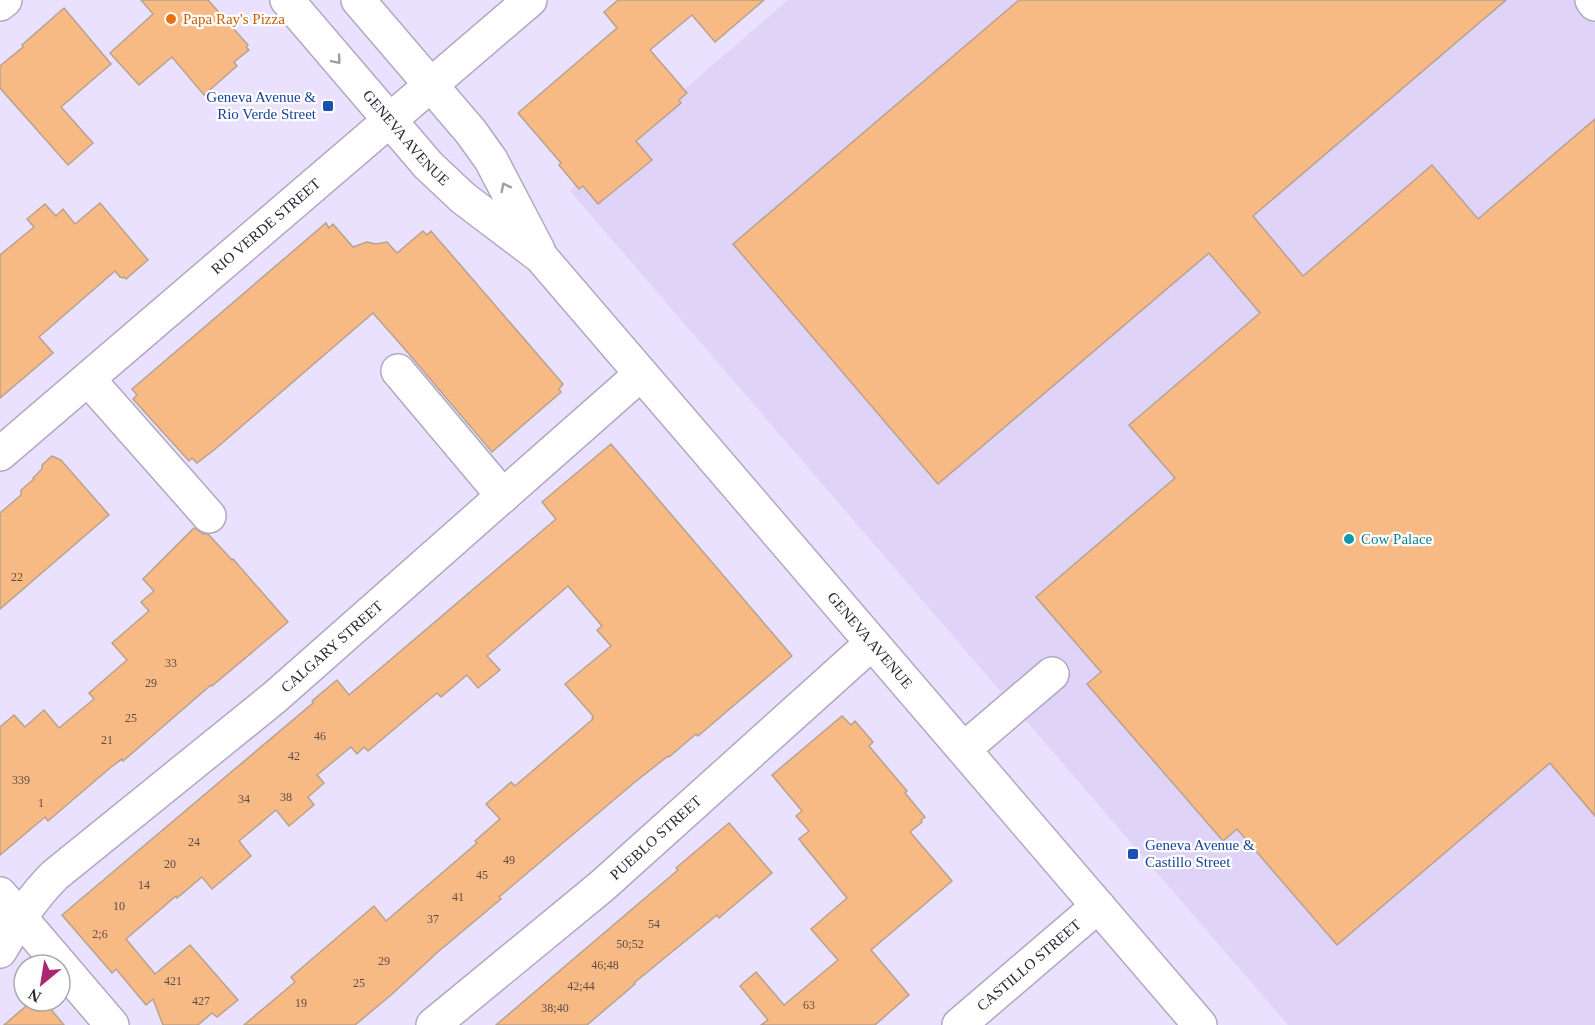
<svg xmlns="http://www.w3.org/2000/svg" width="1595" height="1025" font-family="'Times New Roman',serif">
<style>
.built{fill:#dfd4f7}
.building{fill:#f8ba85;stroke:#b8a18d;stroke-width:1.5}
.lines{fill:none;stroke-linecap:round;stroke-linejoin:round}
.minor-casing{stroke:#b0a8c2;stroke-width:36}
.major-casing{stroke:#b0a8c2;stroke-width:36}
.minor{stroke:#fff;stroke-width:33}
.major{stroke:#fff;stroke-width:33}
.oneway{stroke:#a09ea3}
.food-dot{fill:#e8710a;stroke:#fff;stroke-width:2}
.transit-dot{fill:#1a4fb4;stroke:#fff;stroke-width:2}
.culture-dot{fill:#0f9aa8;stroke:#fff;stroke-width:2}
.labels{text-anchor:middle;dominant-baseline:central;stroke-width:4.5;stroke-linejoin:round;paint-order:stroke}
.number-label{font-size:12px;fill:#5e4c47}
.food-label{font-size:15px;fill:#c56008;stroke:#fff;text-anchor:start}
.transit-label{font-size:15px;fill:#164399;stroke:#fff;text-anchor:end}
.street-label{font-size:15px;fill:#2b2832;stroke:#fff}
.culture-label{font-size:15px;fill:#0d838f;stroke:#fff;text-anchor:start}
</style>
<rect width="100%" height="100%" fill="#eae1fe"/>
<polygon class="built" points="788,0 1595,0 1595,1025 1288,1025 570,191 687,87"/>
<g class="building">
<polygon points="141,0 208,0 248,45 246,47 249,50 234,62 237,66 204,95 172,57 139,85 110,53 153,14"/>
<polygon points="618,0 764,0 715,42 692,15 650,50 687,93 679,100 681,103 636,141 652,160 598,204 583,186 579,189 559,165 561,163 518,113 617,28 604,12"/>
<polygon points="1019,0 1506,0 1253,216 1303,276 1432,165 1478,219 1595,119 1595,816 1550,763 1337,945 1237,829 1223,841 1087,684 1101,672 1036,597 1175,478 1129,425 1260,313 1209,253 938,484 733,244"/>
<polygon points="64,8 111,64 61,107 93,143 68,165 0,88 0,66 23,47 22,45"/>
<polygon points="100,203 148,260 126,279 124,277 123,278 120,277 115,271 39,337 53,353 0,398 0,255 34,227 27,219 45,204 56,216 63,209 75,224"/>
<polygon points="326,223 329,228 333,224 353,247 367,242 376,244 387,242 397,253 423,231 427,235 431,231 563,384 559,389 561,392 492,452 409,354 373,313 214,450 197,463 192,458 189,461 133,399 137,395 132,389"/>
<polygon points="611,444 792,656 698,736 696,734 669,757 668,756 635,782 499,897 501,899 439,951 391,995 355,1025 244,1025 295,982 291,977 374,906 386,921 477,843 475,841 500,819 486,804 511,782 515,786 593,719 592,718 593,716 565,684 611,646 597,630 602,626 568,586 487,656 500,670 478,688 467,675 441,697 437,693 368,751 364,747 357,754 351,747 317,775 324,783 308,797 314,805 289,826 276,810 239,841 251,856 212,889 202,877 177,898 176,896 126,939 155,974 190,945 238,1000 217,1017 212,1013 198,1025 163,1025 153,999 146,1005 116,969 112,973 62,915 313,703 312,701 337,680 349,695 536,536 556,519 542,502"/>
<polygon points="52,456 61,460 109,515 0,609 0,513 21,495 21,490 34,479 33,478 42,469 42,465"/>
<polygon points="194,528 203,534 208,534 232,560 233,559 288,622 212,686 211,685 123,761 122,759 110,768 48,821 45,817 0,855 0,727 14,715 25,727 44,710 59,728 94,699 89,693 127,660 112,643 149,611 141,602 154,591 143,579"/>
<polygon points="842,716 851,725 855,721 873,742 869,746 907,791 905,793 925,817 921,820 922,822 910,832 952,881 871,950 909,995 875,1025 761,1025 768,1020 740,986 756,972 784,1005 838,960 811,929 847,898 802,843 799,839 809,831 796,816 802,811 772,775"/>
<polygon points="729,823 772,873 719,918 717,915 634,983 635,984 587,1025 496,1025 678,870 676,868"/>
<polygon points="32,1001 44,1001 64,1025 4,1025"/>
</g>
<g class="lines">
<g class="minor-casing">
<g id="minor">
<polyline points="1592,0 1595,4"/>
<polyline points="0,4 5,0"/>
<polyline points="398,371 503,496"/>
<polyline points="88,379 209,516"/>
<path id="s1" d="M0,454l530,-454"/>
<polyline points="964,749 1052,674"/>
<polyline points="0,894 112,1025"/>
<path id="s2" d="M0,951c17,-29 31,-52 55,-76l220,-178 366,-323"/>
<path id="s3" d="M433,1025l169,-139 270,-243"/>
<path id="s4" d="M959,1025l139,-119"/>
</g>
</g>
<g class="major-casing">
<g id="major">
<path id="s5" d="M287,0l141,165 35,33 78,59 659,768"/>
<polyline points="358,0 471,132 491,160 538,250"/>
</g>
</g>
<use href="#minor" class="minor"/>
<use href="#major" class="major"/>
</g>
<defs><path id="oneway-chevron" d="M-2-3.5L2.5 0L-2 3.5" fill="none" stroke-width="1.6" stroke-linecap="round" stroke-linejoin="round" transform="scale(1.5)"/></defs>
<g class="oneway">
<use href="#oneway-chevron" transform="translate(337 60) rotate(50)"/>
<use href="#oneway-chevron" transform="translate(505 187) rotate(-117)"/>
</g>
<circle class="food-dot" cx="171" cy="19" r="6"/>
<g class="transit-dot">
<rect x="322" y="100" width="12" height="12" rx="3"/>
<rect x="1127" y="848" width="12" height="12" rx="3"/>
</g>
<circle class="culture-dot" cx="1349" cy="539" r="6"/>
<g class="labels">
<g class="number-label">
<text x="17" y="577">22</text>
<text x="171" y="663">33</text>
<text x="151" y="683">29</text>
<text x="131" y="718">25</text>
<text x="320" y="736">46</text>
<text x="107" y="740">21</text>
<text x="294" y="756">42</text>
<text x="21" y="780">339</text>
<text x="286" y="797">38</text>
<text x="244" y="799">34</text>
<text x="41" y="803">1</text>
<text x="194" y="842">24</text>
<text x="509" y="860">49</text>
<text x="170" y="864">20</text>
<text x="482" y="875">45</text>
<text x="144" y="885">14</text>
<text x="458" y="897">41</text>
<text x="119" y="906">10</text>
<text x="433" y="919">37</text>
<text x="654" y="924">54</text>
<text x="100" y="934">2;6</text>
<text x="630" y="944">50;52</text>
<text x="384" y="961">29</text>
<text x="605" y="965">46;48</text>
<text x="173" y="981">421</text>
<text x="359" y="983">25</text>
<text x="581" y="986">42;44</text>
<text x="201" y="1001">427</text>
<text x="301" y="1003">19</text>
<text x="809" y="1005">63</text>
<text x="555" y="1008">38;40</text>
</g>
<g class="food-label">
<text x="183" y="19">Papa Ray's Pizza</text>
</g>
<g class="transit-label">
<text x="316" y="97">Geneva Avenue &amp;<tspan x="316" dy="17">Rio Verde Street</tspan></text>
<text x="1145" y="845" text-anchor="start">Geneva Avenue &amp;<tspan x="1145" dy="17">Castillo Street</tspan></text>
</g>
<g class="street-label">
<text stroke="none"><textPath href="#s5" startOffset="182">GENEVA AVENUE</textPath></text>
<text stroke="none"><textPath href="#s1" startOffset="350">RIO VERDE STREET</textPath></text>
<text stroke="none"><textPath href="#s5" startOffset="868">GENEVA AVENUE</textPath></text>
<text stroke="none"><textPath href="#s2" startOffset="453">CALGARY STREET</textPath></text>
<text stroke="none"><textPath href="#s3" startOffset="291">PUEBLO STREET</textPath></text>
<text stroke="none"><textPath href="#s4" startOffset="92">CASTILLO STREET</textPath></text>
</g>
<g class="culture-label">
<text x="1361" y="539">Cow Palace</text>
</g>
</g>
<g transform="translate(42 983) rotate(210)"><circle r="28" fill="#ffffff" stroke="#aaa9ad" stroke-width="1.5"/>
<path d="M0-4.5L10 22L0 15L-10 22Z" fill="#ab2772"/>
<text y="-9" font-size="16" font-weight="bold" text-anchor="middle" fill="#2b2832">N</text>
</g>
</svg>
